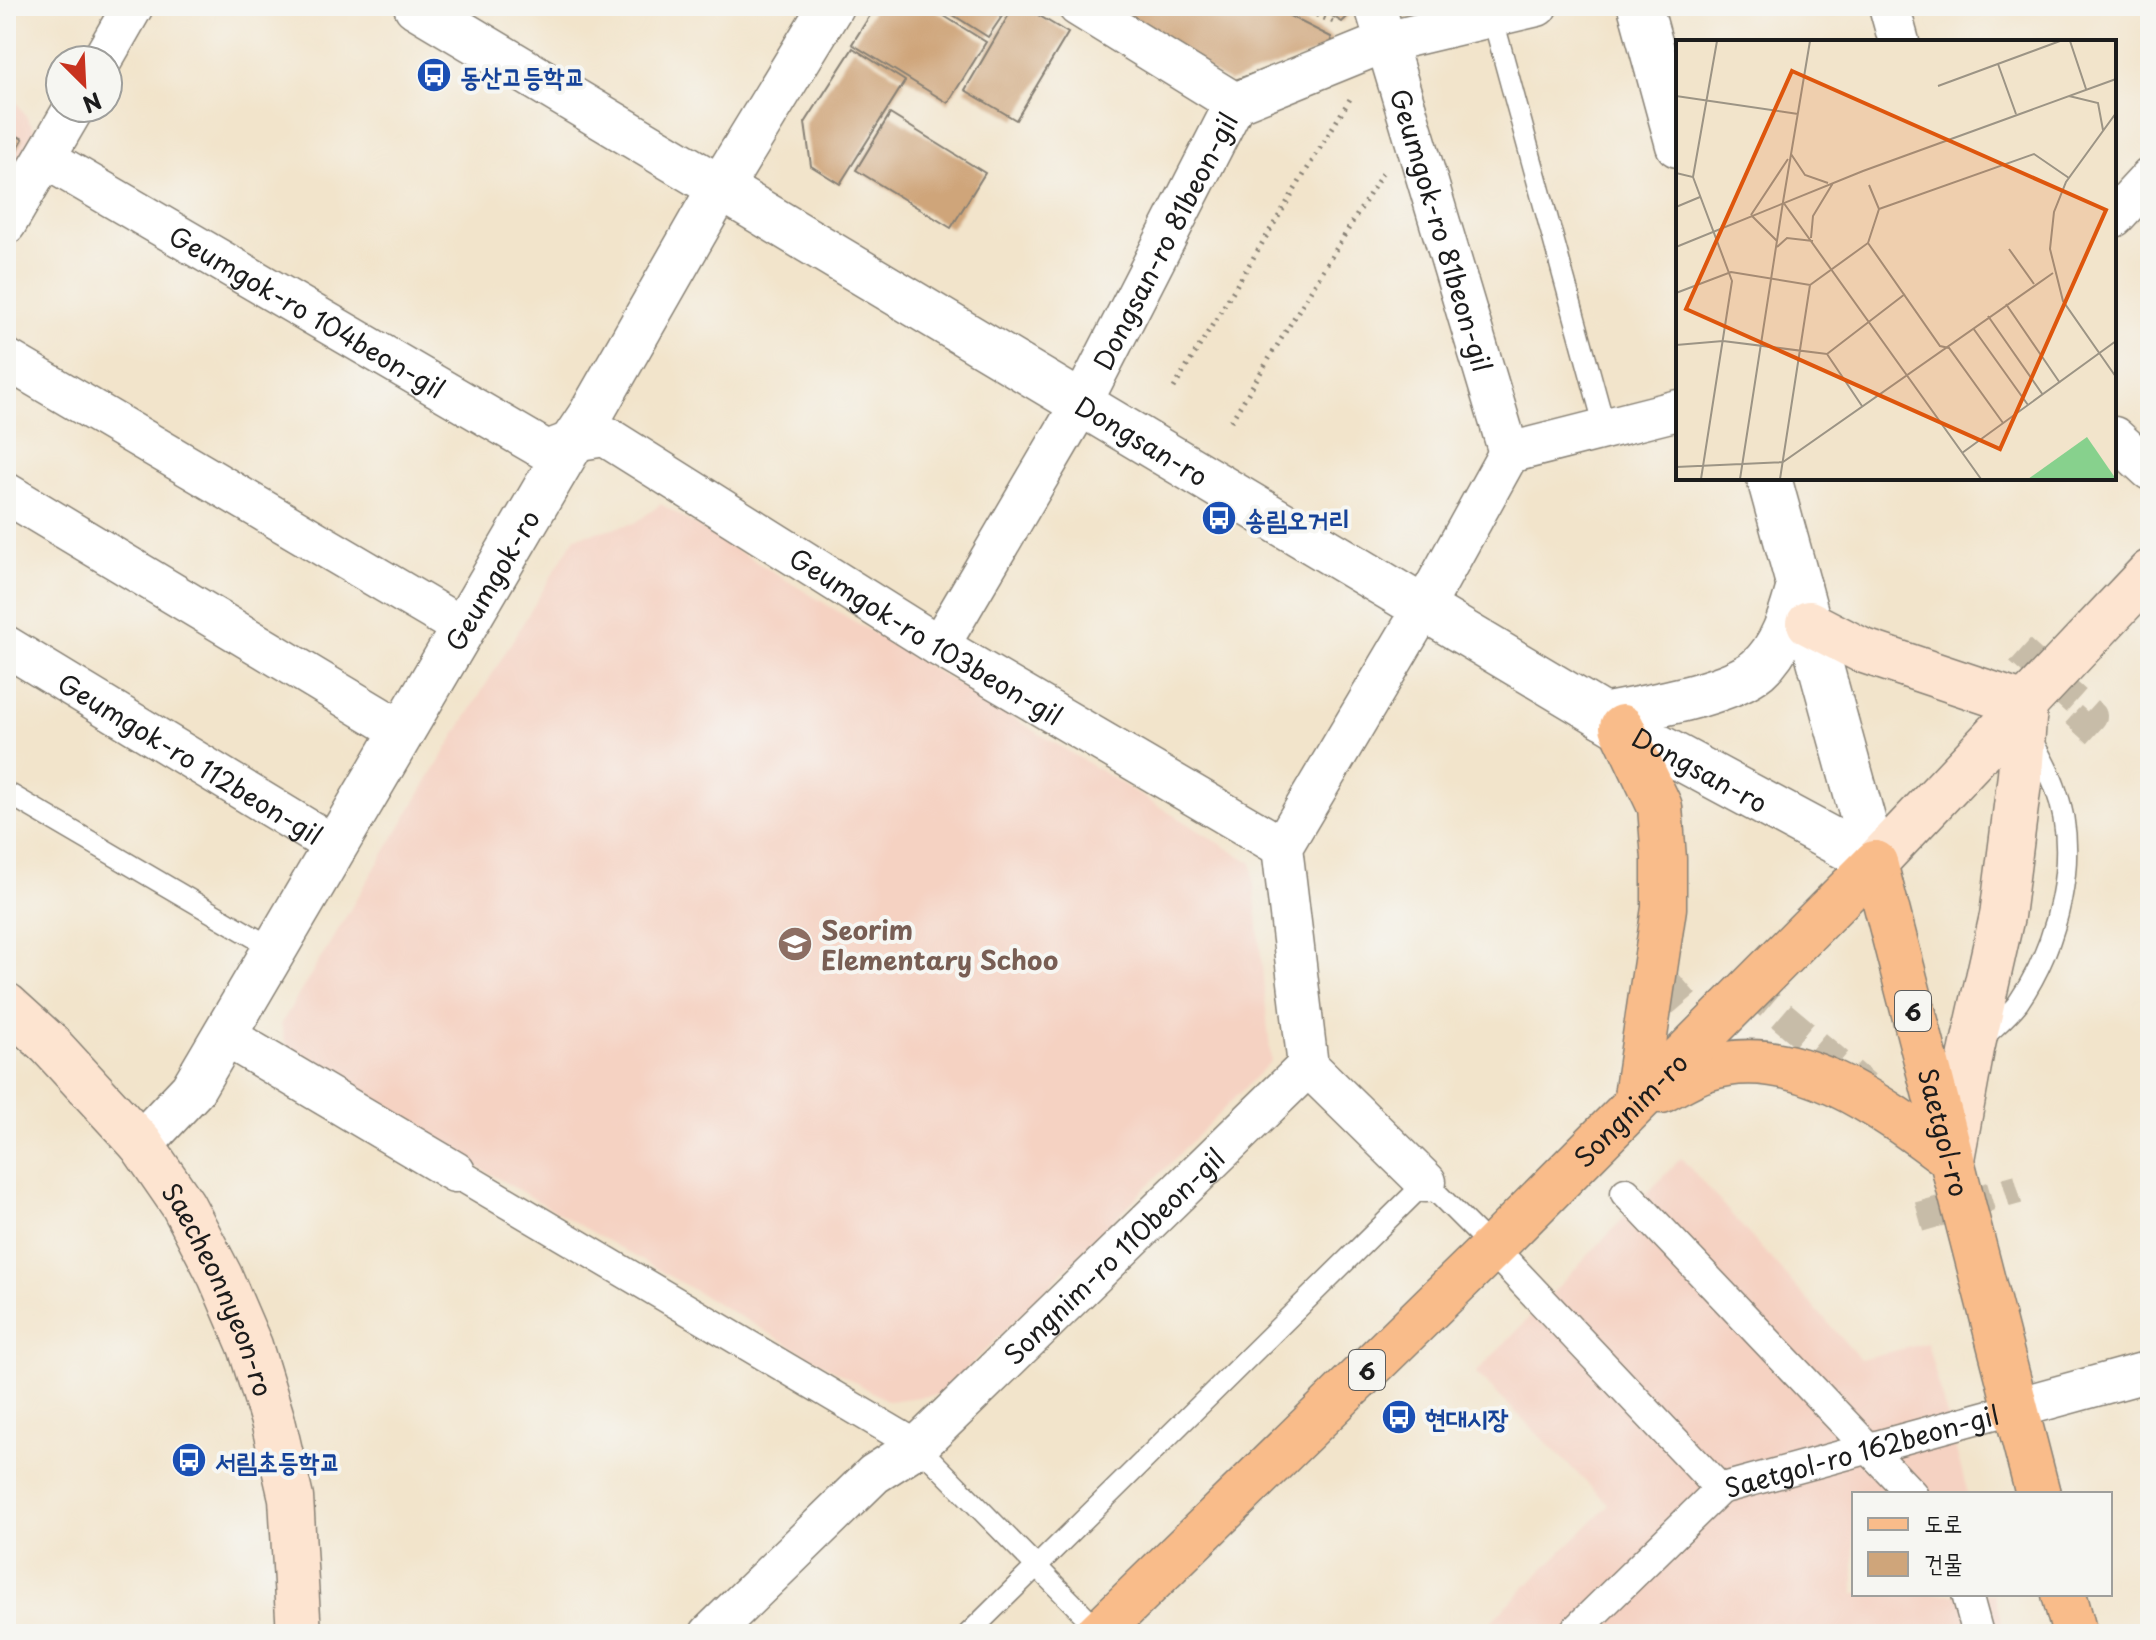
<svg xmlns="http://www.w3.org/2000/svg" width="2156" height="1640" font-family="'Playpen Sans','Poor Story',sans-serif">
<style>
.built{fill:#f5d2c2}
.building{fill:#cfa57a}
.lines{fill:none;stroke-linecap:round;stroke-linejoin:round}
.pedestrian-tunnel{stroke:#c7bca8;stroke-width:30;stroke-dasharray:30 15;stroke-linecap:butt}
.service-casing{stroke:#878074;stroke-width:23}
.pedestrian-casing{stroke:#878074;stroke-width:33}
.minor-casing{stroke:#878074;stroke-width:43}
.tertiary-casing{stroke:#878074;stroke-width:47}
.secondary-casing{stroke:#878074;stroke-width:47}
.primary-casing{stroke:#878074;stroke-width:47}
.path{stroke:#878074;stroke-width:5;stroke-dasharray:2 6;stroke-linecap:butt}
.service{stroke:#fff;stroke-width:20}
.pedestrian{stroke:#fff;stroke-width:30}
.minor{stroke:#fff;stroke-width:40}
.tertiary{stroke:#fff;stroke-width:44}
.secondary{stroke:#fde4d0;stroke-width:44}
.primary{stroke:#f9bc8a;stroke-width:44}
.labels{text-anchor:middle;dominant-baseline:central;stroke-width:8;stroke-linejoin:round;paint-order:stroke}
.shield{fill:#f6f6f2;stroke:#5d5d5c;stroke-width:2}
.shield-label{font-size:24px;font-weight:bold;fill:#1c1c1c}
.transit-label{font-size:26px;font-weight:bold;fill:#164399;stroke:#f6f6f2;text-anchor:start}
.street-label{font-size:26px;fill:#1c1c1c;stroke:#f6f6f2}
.education-label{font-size:26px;font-weight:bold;fill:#785e54;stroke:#f6f6f2;text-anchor:start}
.inset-road{fill:none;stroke:#9c9485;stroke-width:2}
.view{fill:#de560d;fill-opacity:0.15;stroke:#de560d;stroke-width:4}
.inset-edge{fill:none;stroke:#1c1c1c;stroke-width:4}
</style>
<rect width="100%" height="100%" fill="#f6f6f2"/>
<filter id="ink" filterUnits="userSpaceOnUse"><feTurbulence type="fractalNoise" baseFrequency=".0125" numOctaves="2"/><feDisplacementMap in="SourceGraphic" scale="16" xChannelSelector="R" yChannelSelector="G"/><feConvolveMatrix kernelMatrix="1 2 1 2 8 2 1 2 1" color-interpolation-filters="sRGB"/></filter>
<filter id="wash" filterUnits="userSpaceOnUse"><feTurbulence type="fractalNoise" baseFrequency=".006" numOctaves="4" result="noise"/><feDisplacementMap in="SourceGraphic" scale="32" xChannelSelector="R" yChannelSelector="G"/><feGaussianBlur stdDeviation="1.8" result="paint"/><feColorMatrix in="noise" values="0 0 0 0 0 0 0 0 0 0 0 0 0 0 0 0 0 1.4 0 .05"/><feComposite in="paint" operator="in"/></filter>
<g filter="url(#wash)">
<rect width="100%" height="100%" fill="#f2e4cb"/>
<g class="built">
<polygon points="6,86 37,133 6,186"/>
<polygon points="661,504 1252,863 1271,1061 942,1394 888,1401 289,1059 281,1024 575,537 635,523"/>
<polygon points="1681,1158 1860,1359 1927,1343 1968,1494 1854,1494 1854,1594 1994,1594 2005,1634 1478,1634 1609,1505 1476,1373"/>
</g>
<g id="blocks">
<g class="building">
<polygon points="876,6 928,6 986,42 948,103 852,44"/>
<polygon points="939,6 1009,6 988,37"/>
<polygon points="1014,6 1023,6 1068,33 1016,120 965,90"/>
<polygon points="1102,6 1226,6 1246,18 1270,6 1331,37 1333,46 1229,82"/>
<polygon points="1316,6 1351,6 1352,12 1342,22"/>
<polygon points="853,48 905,81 840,184 811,166 805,123"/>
<polygon points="890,114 985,173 951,228 856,170"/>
<polygon points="6,130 23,139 6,169"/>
</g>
</g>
</g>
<g filter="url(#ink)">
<use href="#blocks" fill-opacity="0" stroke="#878074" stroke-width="2"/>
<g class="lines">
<g class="pedestrian-tunnel">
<polyline points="2020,651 2092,716 2074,736"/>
<polyline points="1665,981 1705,1028 1724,1042"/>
<polyline points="1747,986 1865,1086"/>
<polyline points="1919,1217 2018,1189"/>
</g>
<g class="service-casing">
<g id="service">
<polyline points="1491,12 1605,428"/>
<polyline points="6,792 274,949"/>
<path d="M1983,1038c11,-11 25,-22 35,-35 40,-58 63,-148 37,-216 -6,-17 -16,-34 -25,-50"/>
<polyline points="918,1446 1100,1631"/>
<polyline points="968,1634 1426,1182 1492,1248"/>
</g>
</g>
<g class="pedestrian-casing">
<g id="pedestrian">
<polyline points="455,1172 918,1446"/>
<polyline points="1626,1193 1912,1494"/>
<polyline points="1492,1248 1720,1489"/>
<polyline points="1967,1594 1978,1634"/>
<path id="s1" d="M1572,1634l148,-145 296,-81"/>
</g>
</g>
<g class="minor-casing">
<g id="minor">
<polyline points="1078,6 1235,103"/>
<path id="s2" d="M1375,6l134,447"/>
<polyline points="1889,6 1899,42"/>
<polyline points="102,60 133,6"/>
<path id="s3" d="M45,158l502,293 26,-10 32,-5 334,210 343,201"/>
<polyline points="2114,217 2150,178"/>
<polyline points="6,224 74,108"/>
<polyline points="6,359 463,628"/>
<polyline points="2114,437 2150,470"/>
<polyline points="6,493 402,731"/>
<path id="s4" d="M6,646l329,200"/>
<path id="s5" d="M939,646l142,-242 154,-301 150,-61 152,-36"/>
<polyline points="224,1035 455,1172"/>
<polyline points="1426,1182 1308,1066 1282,847 1423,609 1509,453 1678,410"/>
<polyline points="2016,1408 2150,1371"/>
<path id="s6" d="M710,1634l164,-160 44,-28 390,-380"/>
</g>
</g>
<g class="tertiary-casing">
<g id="tertiary">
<path id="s7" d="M416,6l1206,721 253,136"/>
<polyline points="1640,6 1678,145"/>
<polyline points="1769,478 1875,863"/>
<path d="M1603,716c42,-9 123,-21 155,-47 24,-21 33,-54 41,-83"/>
<path id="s8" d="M141,1144l51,-54 381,-649 18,-27 129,-226 111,-182"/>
</g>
</g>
<g class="secondary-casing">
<g id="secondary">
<polyline points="1809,623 1861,650 2025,705"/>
<polyline points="1875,863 2150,572"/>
<path id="s9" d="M6,1005l44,40 91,99 42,61 37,71 30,70 23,75 18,77 8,136"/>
<polyline points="1952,1159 1972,1049 2002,916 2020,775 2025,705"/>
</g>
</g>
<g class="primary-casing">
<g id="primary">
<polyline points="1622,727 1660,807 1664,859 1664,908 1635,1103"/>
<path id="s10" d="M1875,863l163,631"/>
<path d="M1661,1091c14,-7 29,-17 45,-22 88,-29 179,40 246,90"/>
<polyline points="2064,1594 2075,1634"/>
<path id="s11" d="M1097,1634l395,-386 383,-385"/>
</g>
</g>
<g class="path">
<polyline points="1294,6 1334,22"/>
<polyline points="1174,388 1350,99"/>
<polyline points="1231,421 1385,169"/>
</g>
<use href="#service" class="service"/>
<use href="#pedestrian" class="pedestrian"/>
<use href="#minor" class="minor"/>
<use href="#tertiary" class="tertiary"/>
<use href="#secondary" class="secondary"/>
<use href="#primary" class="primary"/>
</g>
</g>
<defs>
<g id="bus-disc" transform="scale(1.8)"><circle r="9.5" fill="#1a4fb4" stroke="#f6f6f2"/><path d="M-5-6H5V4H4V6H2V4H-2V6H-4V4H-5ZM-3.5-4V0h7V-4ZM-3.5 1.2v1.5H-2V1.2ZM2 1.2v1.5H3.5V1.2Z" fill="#fff"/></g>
<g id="school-disc" transform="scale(1.8)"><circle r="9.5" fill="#8d6e63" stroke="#f6f6f2"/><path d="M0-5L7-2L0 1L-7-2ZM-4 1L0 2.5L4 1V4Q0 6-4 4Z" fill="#fff"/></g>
</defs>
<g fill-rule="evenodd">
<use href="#bus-disc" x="434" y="75"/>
<use href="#bus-disc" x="1219" y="518"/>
<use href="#school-disc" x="795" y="944"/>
<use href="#bus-disc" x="1399" y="1417"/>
<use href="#bus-disc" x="189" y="1460"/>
</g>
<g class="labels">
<g class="shield">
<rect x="1895" y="991" width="36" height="40" rx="6"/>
<rect x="1349" y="1350" width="36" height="40" rx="6"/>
</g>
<g class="shield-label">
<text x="1913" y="1011">6</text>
<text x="1367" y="1370">6</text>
</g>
<g class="transit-label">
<text x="460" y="75">동산고등학교</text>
<text x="1245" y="518">송림오거리</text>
<text x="1425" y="1417">현대시장</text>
<text x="215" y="1460">서림초등학교</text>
</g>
<g class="street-label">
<text stroke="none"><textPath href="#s2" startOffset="234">Geumgok-ro 81beon-gil</textPath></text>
<text stroke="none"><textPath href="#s5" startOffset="464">Dongsan-ro 81beon-gil</textPath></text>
<text stroke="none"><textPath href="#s3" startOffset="304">Geumgok-ro 104beon-gil</textPath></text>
<text stroke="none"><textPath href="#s7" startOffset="846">Dongsan-ro</textPath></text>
<text stroke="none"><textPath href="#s8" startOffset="666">Geumgok-ro</textPath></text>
<text stroke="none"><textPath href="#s3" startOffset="1020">Geumgok-ro 103beon-gil</textPath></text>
<text stroke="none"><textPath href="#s4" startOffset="216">Geumgok-ro 112beon-gil</textPath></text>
<text stroke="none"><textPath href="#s7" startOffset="1494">Dongsan-ro</textPath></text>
<text stroke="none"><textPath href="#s11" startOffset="748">Songnim-ro</textPath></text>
<text stroke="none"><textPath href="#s10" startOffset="278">Saetgol-ro</textPath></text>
<text stroke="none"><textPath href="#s6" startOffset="554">Songnim-ro 110beon-gil</textPath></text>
<text stroke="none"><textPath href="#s9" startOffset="360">Saecheonnyeon-ro</textPath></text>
<text stroke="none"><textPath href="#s1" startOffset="354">Saetgol-ro 162beon-gil</textPath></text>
</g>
<g class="education-label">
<text x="821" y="929">Seorim<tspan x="821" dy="30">Elementary Schoo</tspan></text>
</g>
</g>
<g transform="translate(1676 40)">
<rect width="440" height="440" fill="#f2e4cb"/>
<path d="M411,397l29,42h-88z" fill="#87d18d"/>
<path class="inset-road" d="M394,1l16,48M322,24l18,50M262,46l122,-45M0,56l122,18M393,56l29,7 5,27M440,73l-50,69 -12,30 -4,37 13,52 53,76M115,114l14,21 23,8M0,133l17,4 39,104 -31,198M17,137l24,-136M107,162l198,277M107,162l27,-161M0,167l24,-10M203,169l155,-55 35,24M75,175l37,-56M75,175l26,26M135,198l2,-22 20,-33M192,203l72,103 9,2 54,75M0,207l187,-76 253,-92M101,207l10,-9 26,3M333,209l25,35M0,253l55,-21 79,13 58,-42 11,-34 -10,-24M330,264l54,79M312,276l55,79M297,288l55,77M0,305l47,-4 104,13 78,-60M151,314l35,52M286,413l154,-112M0,427l107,-5 270,-189M64,439l43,-277M104,439l30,-194"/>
<path class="view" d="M116,31l314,139 -106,239 -314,-140z"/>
<rect width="440" height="440" class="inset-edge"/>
</g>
<rect width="2156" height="1640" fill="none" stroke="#f6f6f2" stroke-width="32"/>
<rect x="1852" y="1492" width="260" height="104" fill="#f6f6f2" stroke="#9f9f9c" stroke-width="2"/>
<rect x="1868" y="1518" width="40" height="12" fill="#f9bc8a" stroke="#9f9f9c" stroke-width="2"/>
<text x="1924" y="1532" font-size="24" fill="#1c1c1c">도로</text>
<rect x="1868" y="1552" width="40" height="24" fill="#cfa57a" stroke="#9f9f9c" stroke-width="2"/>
<text x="1924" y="1572" font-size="24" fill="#1c1c1c">건물</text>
<g transform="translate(84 84) rotate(156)"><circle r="38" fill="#f6f6f2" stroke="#9f9f9c" stroke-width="2"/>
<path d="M0-6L14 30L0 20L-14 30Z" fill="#c8321e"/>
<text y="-12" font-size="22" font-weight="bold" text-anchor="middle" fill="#1c1c1c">N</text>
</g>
</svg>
